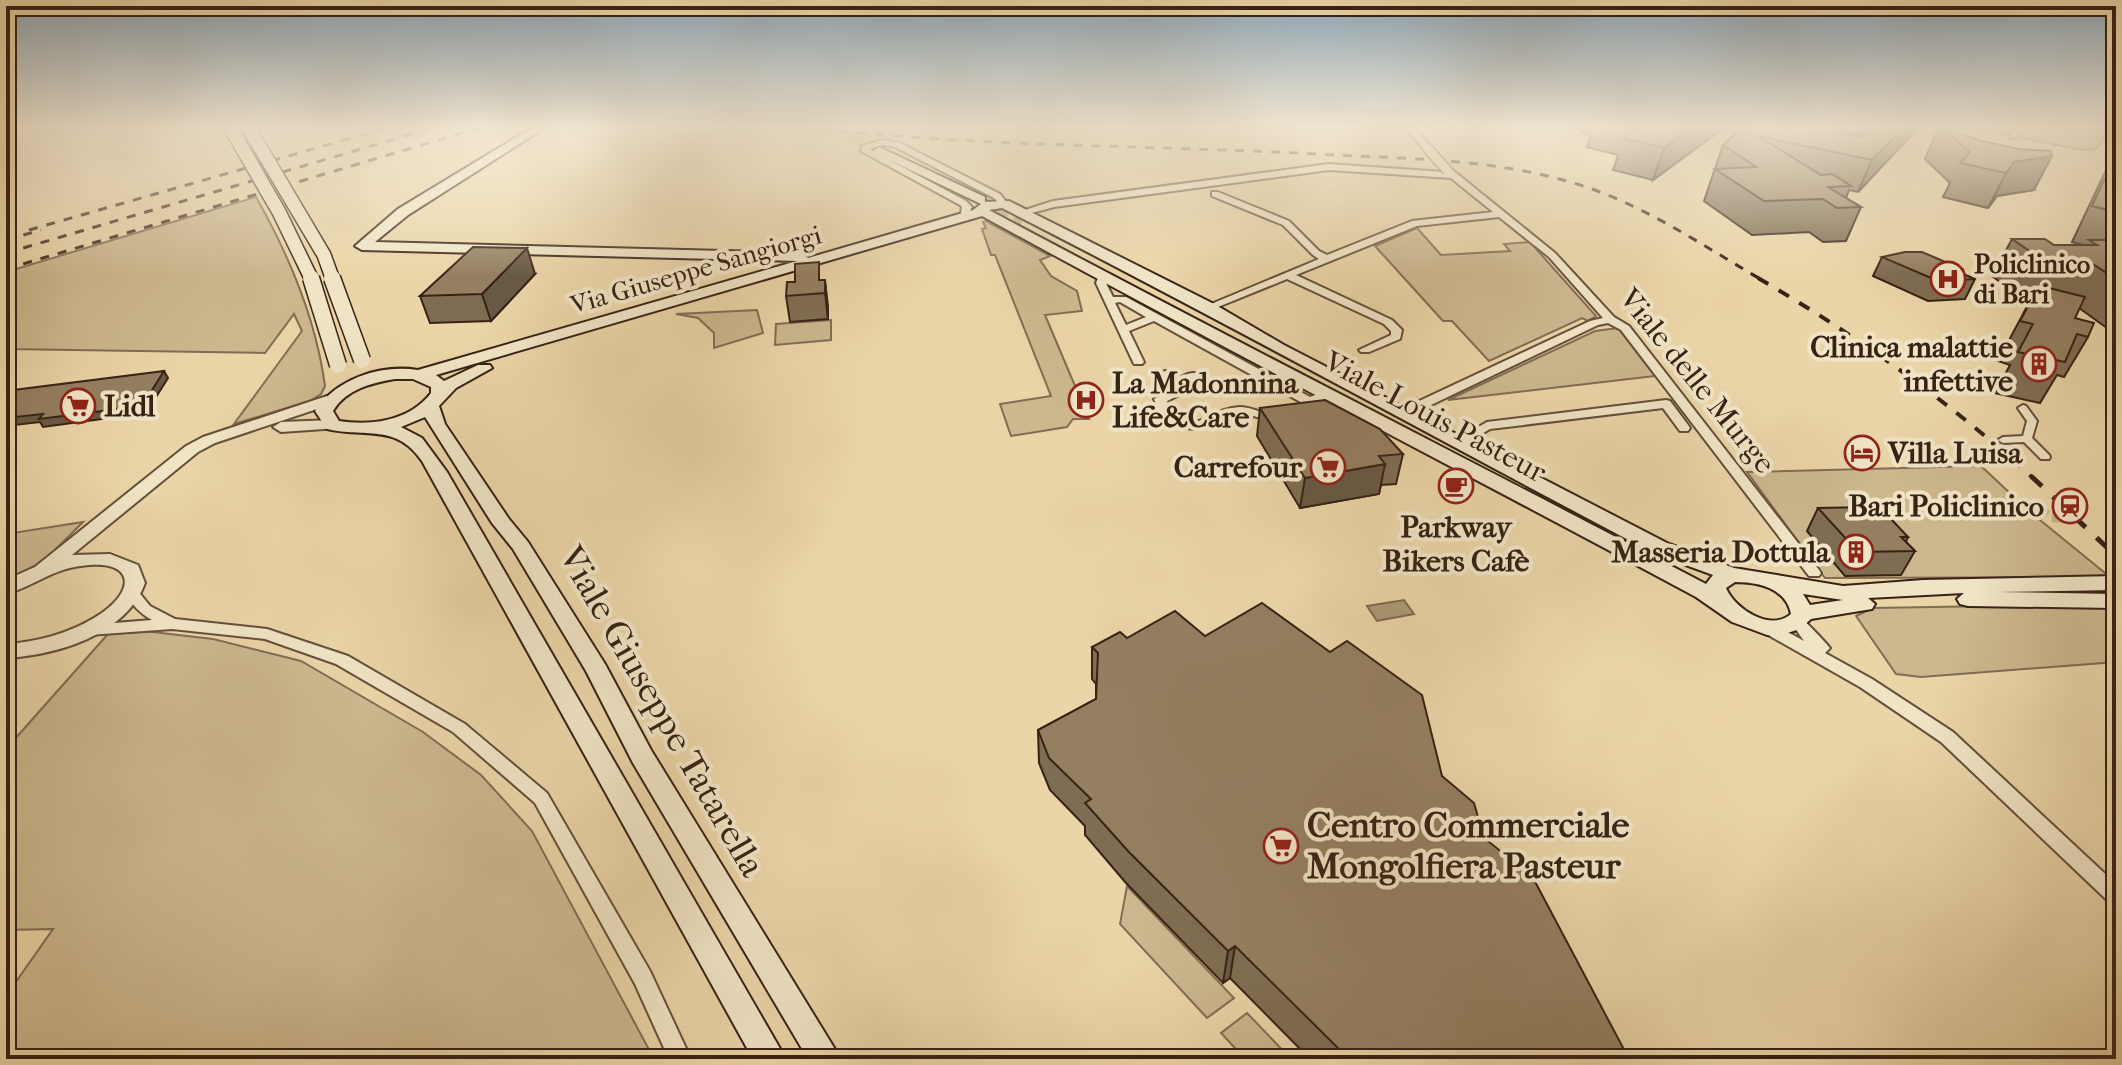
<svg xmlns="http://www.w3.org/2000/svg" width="2122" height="1065" font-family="'IM FELL French Canon',serif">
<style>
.green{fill:#ccb78f;stroke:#826c52;stroke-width:2}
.water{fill:#ad9876;stroke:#7e694f;stroke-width:2}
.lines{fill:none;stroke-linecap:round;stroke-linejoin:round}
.pedestrian-tunnel{stroke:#c6b18a;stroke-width:12;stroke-dasharray:12 6;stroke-linecap:butt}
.secondary-tunnel{stroke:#c6b18a;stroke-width:13;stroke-dasharray:13 6;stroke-linecap:butt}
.pedestrian-casing{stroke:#644f39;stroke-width:4}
.minor-casing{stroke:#644f39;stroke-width:4}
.tertiary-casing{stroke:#644f39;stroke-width:4}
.secondary-casing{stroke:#372214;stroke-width:4}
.pedestrian{fill:#f1e4c6;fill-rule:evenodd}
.minor{fill:#f1e4c6;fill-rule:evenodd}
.tertiary{fill:#f1e4c6;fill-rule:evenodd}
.secondary{fill:#f1e4c6;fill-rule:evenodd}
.rail-far2{stroke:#372214;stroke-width:3;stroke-dasharray:9 9;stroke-linecap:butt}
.rail-far1{stroke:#372214;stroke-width:4;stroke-dasharray:12 12;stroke-linecap:butt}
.rail{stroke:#372214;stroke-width:5;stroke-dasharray:15 15;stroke-linecap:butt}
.minor-bridge-casing{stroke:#644f39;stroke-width:12;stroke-linecap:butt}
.secondary-bridge-far1-casing{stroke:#372214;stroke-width:16;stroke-linecap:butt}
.secondary-bridge-casing{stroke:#372214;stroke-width:19;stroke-linecap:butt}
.minor-bridge{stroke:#f1e4c6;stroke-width:9}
.secondary-bridge-far1{stroke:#f1e4c6;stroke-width:13}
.secondary-bridge{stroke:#f1e4c6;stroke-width:16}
.wall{fill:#7f6d53;stroke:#372214;stroke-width:2;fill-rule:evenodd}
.shaded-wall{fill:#685944;stroke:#372214;stroke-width:2}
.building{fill:#947f61;stroke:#372214;stroke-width:2}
.labels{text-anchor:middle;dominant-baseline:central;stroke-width:8;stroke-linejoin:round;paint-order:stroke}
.far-poi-label{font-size:26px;font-weight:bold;fill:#372214;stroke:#f1e4c6;text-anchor:start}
.far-street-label{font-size:26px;fill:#372214;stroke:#f1e4c6}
.poi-label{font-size:30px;font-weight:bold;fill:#372214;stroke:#f1e4c6;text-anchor:end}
.street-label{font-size:30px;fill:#372214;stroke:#f1e4c6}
.near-street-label{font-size:36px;fill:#372214;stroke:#f1e4c6}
.near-poi-label{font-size:36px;font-weight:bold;fill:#372214;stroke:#f1e4c6;text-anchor:start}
</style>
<rect width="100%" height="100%" fill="#ead5a8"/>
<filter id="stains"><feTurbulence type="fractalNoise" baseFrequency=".0025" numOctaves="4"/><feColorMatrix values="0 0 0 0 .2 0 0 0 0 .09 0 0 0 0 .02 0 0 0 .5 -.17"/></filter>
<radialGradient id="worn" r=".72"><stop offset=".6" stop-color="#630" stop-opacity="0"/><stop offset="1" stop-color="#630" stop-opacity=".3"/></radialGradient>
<g class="green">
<polygon points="1966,127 2111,127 2096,149 2082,150"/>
<path d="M256,197c33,58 60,122 69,189l-4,8 -11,7 -76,23 68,-93 -8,-17 -29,39 -259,-4v-77z"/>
<polygon points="986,221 1050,256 1040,260 1051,276 1077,291 1082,311 1045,315 1089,419 1073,419 1067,427 1011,436 1000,404 1051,396 995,255 991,255 982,229 986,228 983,222"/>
<polygon points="1417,228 1441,255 1510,251 1504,244 1530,242 1596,316 1588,321 1582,318 1489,361 1452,321 1443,321 1375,246"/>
<polygon points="757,310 763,333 714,348 714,333 698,318 676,314"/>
<polygon points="831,320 831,340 775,345 776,324"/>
<polygon points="1618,328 1655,376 1448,400 1595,331"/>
<polygon points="1981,466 2029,511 2110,577 1825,578 1747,472"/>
<polygon points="83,522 43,562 6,580 6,534"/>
<polygon points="2116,604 2116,662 1921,677 1896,674 1856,616 1873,608"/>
<polygon points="127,629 213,639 301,661 423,732 481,775 532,831 654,1059 6,1059 6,996 53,929 6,930 6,749 108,634"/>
<polygon points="1127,886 1234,998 1207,1018 1120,924"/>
<polygon points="1247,1013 1291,1059 1245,1059 1221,1033"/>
</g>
<polygon class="water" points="1404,600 1414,614 1377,621 1367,606"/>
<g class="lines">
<polyline class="pedestrian-tunnel" points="2037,508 2046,516 2071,517"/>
<g class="secondary-tunnel">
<polyline points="833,127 879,151"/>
<polyline points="980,200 1021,224"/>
</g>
<g class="pedestrian-casing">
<g id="pedestrian">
<polygon points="2017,127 2023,127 2014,138 2010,138 2009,137"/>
<polygon points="2023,405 2026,406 2037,421 2032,438 2049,455 2050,457 2049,459 2041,459 2024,442 2003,443 1998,440 2003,437 2023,436 2027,421 2018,408"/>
</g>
</g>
<g class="minor-casing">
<g id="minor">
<polygon points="1405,127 1413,127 1431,147 1431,151 1425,151"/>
<polygon points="882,140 900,143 1000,194 1008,204 1001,206 994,198 895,147 883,145 869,149 966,201 972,207 966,219 960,219 962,207 960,205 861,151 862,146"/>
<polygon points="1329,164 1444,172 1444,168 1450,168 1555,253 1614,317 1629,326 1819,570 1821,573 1819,576 1809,576 1621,330 1608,323 1598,325 1408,416 1400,416 1398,413 1400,410 1590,321 1603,318 1549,257 1499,217 1417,226 1296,275 1392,320 1402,330 1400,339 1369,352 1361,352 1359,350 1391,335 1391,331 1384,324 1287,279 1213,309 1205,309 1204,307 1319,259 1313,255 1283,225 1212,196 1212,192 1218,192 1289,221 1319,251 1327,255 1412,221 1493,212 1451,178 1329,170 1054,207 1024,215 1019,212 1053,201"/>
<path d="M1104,272l5,3 -3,8 7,14h13l184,100 19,-8 6,4 -21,12h-8l-152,-84 -25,10 15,31 -2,2h-8l-38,-81 4,-10zM1120,302l26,15 -20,8 -11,-22z"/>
<path d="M1166,371l15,6c11,-6 18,-6 27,4l-41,20 5,14c36,17 35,-6 68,-8 9,0 17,4 25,6 8,1 12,0 18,4l-2,3c-14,2 -24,-5 -38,-5 -37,-2 -32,28 -80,5l-9,-21 39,-19c-15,4 -16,4 -31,-4v-4z"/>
<polygon points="1666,400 1670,401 1688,425 1690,428 1688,431 1680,431 1663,408 1490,429 1463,445 1455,445 1453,442 1487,422"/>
<path d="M132,588l5,2 13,16 25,13 92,10 81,27 117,68 82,69 103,178 41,88h-22l-34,-75 -100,-181 -82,-71 -117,-68 -71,-25 -93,-10 -83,6 -5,-1 -3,-4 3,-4 5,-1 63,-5c-13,-7 -19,-15 -27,-27z"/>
<path d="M1798,616c5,2 27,26 32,32l-5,5 47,26 81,53 163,152v20l-7,-2 -168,-160 -81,-55 -97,-55 -3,-4 3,-4h10l31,17 -14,-20 3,-4z"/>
</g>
</g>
<g class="tertiary-casing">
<g id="tertiary">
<path d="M327,396l8,5 -3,3 -117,39 -17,9 -126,103 38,-1 28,11 7,18c-19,52 -88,72 -139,75v-14c31,-2 61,-10 88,-26 43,-25 43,-60 -13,-52 -28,3 -49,21 -75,28v-14l29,-13 151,-121 17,-9z"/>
<polygon points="333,420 341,425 339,428 281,432 273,427 281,422"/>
</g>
</g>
<g class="secondary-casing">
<path id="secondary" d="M533,127h13l-138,88 -33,27 427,11 6,5 165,-48 8,-6 -106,-51 -2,-2 6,-4 106,50v5l24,-1 205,103 70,41 383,198 67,25 109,18 80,-6 193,-4v14l-118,2 118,2v14l-148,-2 -8,-2 -3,-5 7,-6 -96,5 7,6 -3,5 -61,10 -11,10 -19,6h-14l-35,-13 -36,-25c-238,-128 -477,-251 -714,-381l-546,159 8,6 34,-16h12l2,3 -36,20 -17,18 6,18 64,95 19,23 77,122 46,86 190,309h-33l-175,-296 -47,-92 -73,-122 -21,-26 -67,-106 -24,10 21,11 25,34 339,587h-33l-331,-598c-26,-38 -57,-23 -95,-32l-12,-18c21,-32 65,-47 103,-41l379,-109 -435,-11 -7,-4 43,-37zM1002,208c208,106 413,219 619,328l32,17 60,22 -7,9c-239,-125 -479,-247 -717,-374zM395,379h18l18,8v6c-21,28 -60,33 -92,28l-6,-10c13,-22 39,-28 62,-32zM1735,582c23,0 51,6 56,32 -21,18 -56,-5 -65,-26zM1803,594l40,6 -33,5z"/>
</g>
<use href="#pedestrian" class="pedestrian"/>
<use href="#minor" class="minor"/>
<use href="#tertiary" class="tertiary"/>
<use href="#secondary" class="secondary"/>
<g class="rail-far2">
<path d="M804,127c169,20 343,18 513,27 88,5 184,4 269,33 63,21 119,60 176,93"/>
<polyline points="29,230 390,127"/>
<polyline points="6,240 41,230"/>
<polyline points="6,253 436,127"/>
<polyline points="6,269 482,127"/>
</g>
<path class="rail-far1" d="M1758,278c98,57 192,124 275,200"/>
<polyline class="rail" points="2031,476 2116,556"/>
<g class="minor-bridge-casing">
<polyline id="minor-bridge" points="1428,149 1447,170"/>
</g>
<g class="secondary-bridge-far1-casing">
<g id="secondary-bridge-far1">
<polyline points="230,127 279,212 312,280"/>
<polyline points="248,127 324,255 333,280"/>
</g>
</g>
<g class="secondary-bridge-casing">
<g id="secondary-bridge">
<polyline points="311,278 338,365"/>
<polyline points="332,278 362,360"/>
</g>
</g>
<use href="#minor-bridge" class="minor-bridge"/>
<use href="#secondary-bridge-far1" class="secondary-bridge-far1"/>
<use href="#secondary-bridge" class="secondary-bridge"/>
</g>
<g class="wall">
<polygon points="1568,127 1725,127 1653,180 1613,170 1618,155 1587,147 1590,135 1583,133 1584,131"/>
<path d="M1743,127h176l-61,65 -9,-2 -3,8 15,9 -15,34 -23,1 -14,-10 -57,3 -48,-34 19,-56zM1825,127l38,8 -2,2 -38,-8z"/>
<polygon points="1939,127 2034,190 1997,196 1988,208 1943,197 1950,183 1925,159"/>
<polygon points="2116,149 2116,328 2107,328 2079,308 2075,318 2088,337 2064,377 2057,375 2040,403 1995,393 2010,365 1998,361 2031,299 2023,299 1992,276 2012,239 2054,245 2083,245 2072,242"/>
<polygon points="1882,257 1962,269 1960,273 1975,279 1965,299 1928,301 1873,276"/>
<polygon points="535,274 491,321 430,323 420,296"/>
<polygon points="821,280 825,280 828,319 790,322 786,296"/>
<polygon points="1260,408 1403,454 1396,484 1381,485 1379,494 1300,508 1257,436"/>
<polygon points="1818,508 1884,520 1908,537 1906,542 1915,551 1901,575 1845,576 1807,531"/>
<polygon points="1205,636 1442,776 1484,838 1629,1059 1310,1059 1230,978 1223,983 1126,883 1085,835 1085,826 1050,790 1039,763 1038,730 1096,699 1096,684 1092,679 1092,647 1127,638"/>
</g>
<g class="shaded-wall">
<polygon points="1693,127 1725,127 1653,180 1664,148"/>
<polygon points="1904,127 1919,127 1858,192 1872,160"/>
<polygon points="2052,156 2034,190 1997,196 1988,208 2006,173 2014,162"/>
<polygon points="527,248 535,274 491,321 482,294"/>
<polygon points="825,280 828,306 828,319 825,293"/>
<polygon points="164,371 168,378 146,413 43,427 40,422 6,426 6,418"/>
<polygon points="1385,464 1379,494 1300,508 1305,478"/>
<polygon points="1235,946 1230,978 1223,983 1228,951"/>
</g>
<g class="building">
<polygon points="1640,127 1693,127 1664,148 1623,138"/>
<polygon points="1743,127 1813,127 1861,137 1872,127 1904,127 1872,160 1758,136 1821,175 1832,174 1851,186 1828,187 1861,207 1837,208 1823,199 1764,201 1715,169 1756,167 1723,145"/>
<polygon points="1940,127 1982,141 2019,149 2051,151 2052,156 2014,162 2006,173 1960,163 1970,152"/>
<polygon points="2116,155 2116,212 2092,206"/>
<polygon points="2012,239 2045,239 2054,245 2097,245 2089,240 2116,240 2116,279 2088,261 2044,261"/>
<polygon points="473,247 527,248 482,294 420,296"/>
<polygon points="1905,252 1922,252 1962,269 1955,271 1975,279 1938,281 1882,257"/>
<polygon points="819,262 819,280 825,280 825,293 786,296 787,282 795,282 795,264"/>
<polygon points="2049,288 2085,297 2075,318 2094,323 2088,337 2077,334 2065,362 2018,352 2033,324 2020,321 2033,297 2044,299"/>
<polygon points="164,371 142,406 39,419 43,414 6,418 6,391"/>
<polygon points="1325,400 1380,429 1403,454 1379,456 1385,464 1305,478 1260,408"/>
<polygon points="1871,507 1884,520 1892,520 1908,537 1901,537 1915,551 1858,552 1818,508"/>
<polygon points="1262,603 1330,652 1347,641 1422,695 1442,776 1474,803 1484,838 1532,876 1629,1059 1349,1059 1235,946 1228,951 1128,851 1085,803 1091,799 1049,758 1038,730 1096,699 1098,653 1092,647 1120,632 1127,638 1175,611 1205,636"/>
</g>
<linearGradient id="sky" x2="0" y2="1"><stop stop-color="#90a9ba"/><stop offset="0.46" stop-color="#f6ecd8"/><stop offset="1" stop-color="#f6ecd8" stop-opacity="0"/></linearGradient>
<rect width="2122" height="276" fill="url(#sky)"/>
<defs>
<g id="hospital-ring" transform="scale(1.8)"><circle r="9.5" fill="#f1e4c6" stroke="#8f2418" stroke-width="1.5"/><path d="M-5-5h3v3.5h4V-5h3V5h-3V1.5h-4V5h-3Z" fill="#8f2418"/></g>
<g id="building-ring" transform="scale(1.8)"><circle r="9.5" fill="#f1e4c6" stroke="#8f2418" stroke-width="1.5"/><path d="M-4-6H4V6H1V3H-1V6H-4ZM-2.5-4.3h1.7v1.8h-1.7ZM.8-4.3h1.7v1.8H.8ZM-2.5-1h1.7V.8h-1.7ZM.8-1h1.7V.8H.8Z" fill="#8f2418"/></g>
<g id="supermarket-ring" transform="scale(1.8)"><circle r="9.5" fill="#f1e4c6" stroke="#8f2418" stroke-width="1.5"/><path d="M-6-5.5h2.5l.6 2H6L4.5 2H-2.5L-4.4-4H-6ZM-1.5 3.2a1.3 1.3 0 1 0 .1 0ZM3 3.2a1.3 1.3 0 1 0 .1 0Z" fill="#8f2418"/></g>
<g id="hotel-ring" transform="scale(1.8)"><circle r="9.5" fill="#f1e4c6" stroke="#8f2418" stroke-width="1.5"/><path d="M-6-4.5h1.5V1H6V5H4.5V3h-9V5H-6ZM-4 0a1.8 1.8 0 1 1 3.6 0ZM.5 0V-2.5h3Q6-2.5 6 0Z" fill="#8f2418"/></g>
<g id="cafe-ring" transform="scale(1.8)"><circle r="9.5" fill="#f1e4c6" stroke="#8f2418" stroke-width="1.5"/><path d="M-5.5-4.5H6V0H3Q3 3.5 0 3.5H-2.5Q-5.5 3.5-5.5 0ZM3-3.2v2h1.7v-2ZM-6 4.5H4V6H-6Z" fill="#8f2418"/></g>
<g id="station-ring" transform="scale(1.8)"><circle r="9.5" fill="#f1e4c6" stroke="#8f2418" stroke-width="1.5"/><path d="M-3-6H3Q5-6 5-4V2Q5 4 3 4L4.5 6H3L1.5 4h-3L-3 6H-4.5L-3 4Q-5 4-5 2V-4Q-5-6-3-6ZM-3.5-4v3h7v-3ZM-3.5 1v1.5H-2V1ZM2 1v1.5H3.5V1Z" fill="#8f2418"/></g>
</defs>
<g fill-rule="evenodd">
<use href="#hospital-ring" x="1948" y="279"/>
<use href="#building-ring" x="2039" y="364"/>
<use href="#hospital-ring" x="1086" y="400"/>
<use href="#supermarket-ring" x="78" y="406"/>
<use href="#hotel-ring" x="1862" y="453"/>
<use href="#supermarket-ring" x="1328" y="467"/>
<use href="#cafe-ring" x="1456" y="486"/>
<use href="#station-ring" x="2070" y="506"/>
<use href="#building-ring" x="1856" y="552"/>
<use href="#supermarket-ring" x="1281" y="846"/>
</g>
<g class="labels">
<g class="far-poi-label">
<text x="1974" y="264">Policlinico<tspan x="1974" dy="30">di Bari</tspan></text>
</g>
<g class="far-street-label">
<text transform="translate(696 270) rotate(-16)">Via Giuseppe Sangiorgi</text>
</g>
<g class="poi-label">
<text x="2013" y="347">Clinica malattie<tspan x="2013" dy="34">infettive</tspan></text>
<text x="1112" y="383" text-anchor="start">La Madonnina<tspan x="1112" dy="34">Life&amp;Care</tspan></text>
<text x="104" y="406" text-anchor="start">Lidl</text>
<text x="1888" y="453" text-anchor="start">Villa Luisa</text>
<text x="1302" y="467">Carrefour</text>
<text x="2044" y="506">Bari Policlinico</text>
<text x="1456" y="527" text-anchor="middle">Parkway<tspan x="1456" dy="34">Bikers Cafè</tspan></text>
<text x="1830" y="552">Masseria Dottula</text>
</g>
<g class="street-label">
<text transform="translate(1697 381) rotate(51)">Viale delle Murge</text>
<text transform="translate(1435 417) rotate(28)">Viale Louis Pasteur</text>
</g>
<g class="near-street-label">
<text transform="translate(662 711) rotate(60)">Viale Giuseppe Tatarella</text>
</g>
<g class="near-poi-label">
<text x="1307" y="825">Centro Commerciale<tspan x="1307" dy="41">Mongolfiera Pasteur</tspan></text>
</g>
</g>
<rect width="2122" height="1065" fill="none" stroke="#ead5a8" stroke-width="32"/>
<rect x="8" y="8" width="2106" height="1049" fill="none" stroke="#372214" stroke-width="4"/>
<rect x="16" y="16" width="2090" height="1033" fill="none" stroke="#372214" stroke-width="2"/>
<rect width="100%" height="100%" filter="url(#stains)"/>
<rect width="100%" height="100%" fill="url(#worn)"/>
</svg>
